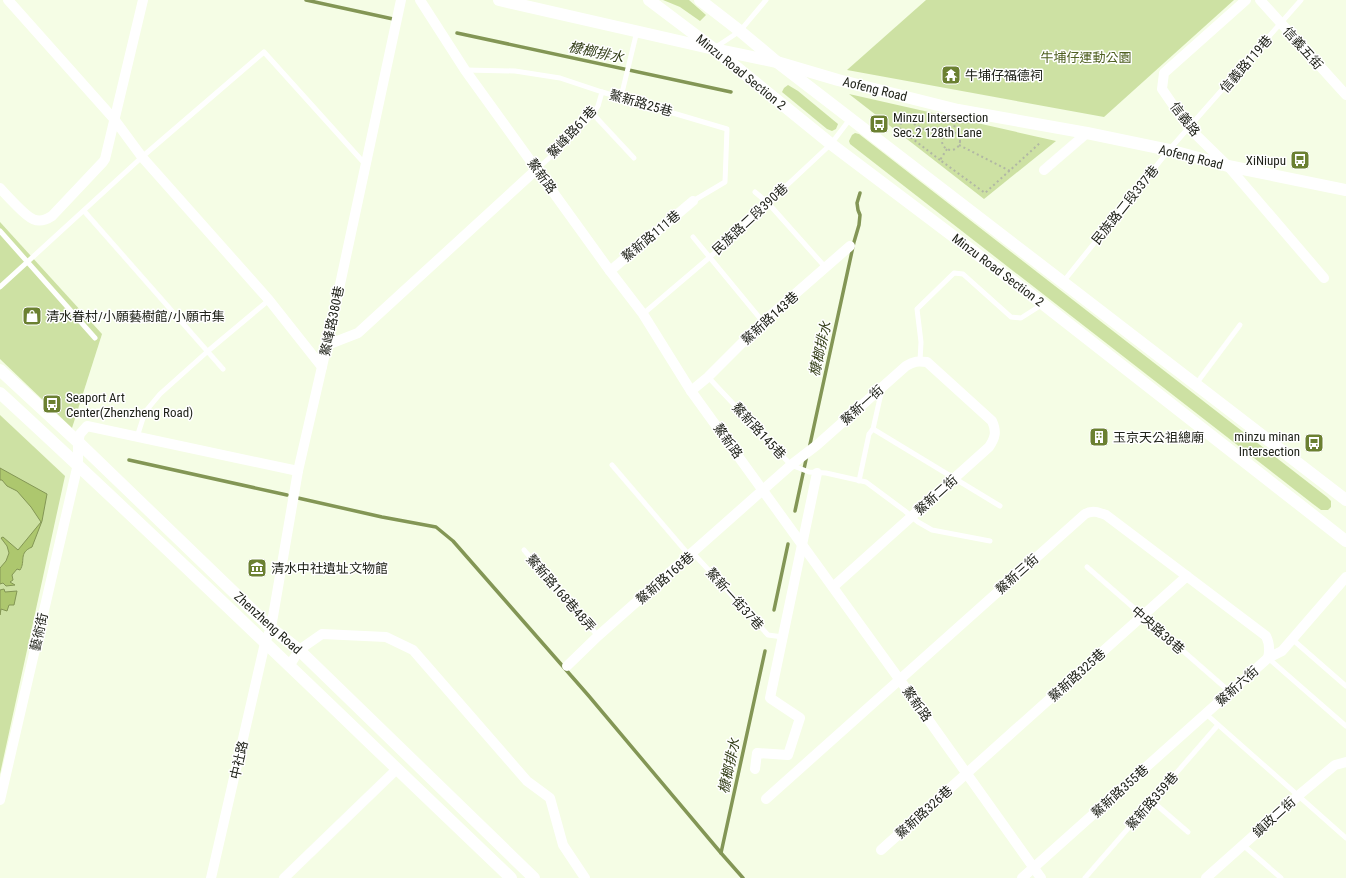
<svg xmlns="http://www.w3.org/2000/svg" width="1346" height="878" font-family="'Roboto Condensed','Noto Sans TC',sans-serif">
<style>
.green{fill:#cde1a3}
.water{fill:#adc76e;stroke:#839655}
.lines{fill:none;stroke-linecap:round;stroke-linejoin:round}
.stream{stroke:#839655;stroke-width:3.5}
.path{stroke:#b1b7a4;stroke-width:2;stroke-dasharray:2 3;stroke-linecap:butt}
.service{stroke:#fff;stroke-width:5}
.minor{stroke:#fff;stroke-width:10}
.tertiary{stroke:#fff;stroke-width:12}
.labels{text-anchor:middle;dominant-baseline:central;stroke-width:3;stroke-linejoin:round;paint-order:stroke}
.street-label{font-size:13px;fill:#20231a;stroke:#fff}
.park-label{font-size:13px;fill:#4f6021;stroke:#fff}
.poi-label{font-size:13px;fill:#20231a;stroke:#fff;text-anchor:start}
.water-label{font-size:14px;font-style:italic;fill:#343f19;stroke:#fff}
</style>
<rect width="100%" height="100%" fill="#f5fde5"/>
<g class="green">
<polygon points="663,0 689,0 706,15 700,21 680,7"/>
<polygon points="926,0 1234,0 1104,117 847,70"/>
<polygon points="788,85 798,91 838,124 836,129 832,131 827,129 782,92 784,88"/>
<polygon points="849,94 1056,141 984,199"/>
<polygon points="855,133 859,134 1327,497 1331,501 1331,507 1328,510 1321,510 1313,504 850,144 849,141 852,135"/>
<polygon points="0,222 102,334 72,428 0,359"/>
<polygon points="0,415 65,476 0,774"/>
</g>
<g class="water">
<path d="M0,468l47,26 -5,27 -10,26c-14,6 -6,14 -12,23l-3,-1 -5,6 1,5 -3,2 5,3 -9,1 -3,-3 -3,1v-16l6,-7 3,-8 -2,-7 -6,-8 2,-1 15,13 23,-28 -10,-15 -14,-16 -10,-5 -5,-6h-2z"/>
<polygon points="4,589 5,592 17,591 14,605 9,605 7,611 1,609 0,615 0,590"/>
</g>
<g class="lines">
<g class="stream">
<polyline points="306,0 393,19"/>
<polyline points="457,33 731,92"/>
<polyline points="809,449 854,242 859,225 860,215 858,210 857,203 860,193"/>
<polyline points="129,460 287,495"/>
<polyline points="298,498 382,517 436,527 453,541 588,695 721,853"/>
<polyline points="795,511 807,455"/>
<polyline points="774,610 788,544"/>
<polyline points="743,878 721,853 765,651"/>
</g>
<g class="path">
<polyline points="953,132 956,120"/>
<circle cx="951" cy="141" r="9"/>
<polyline points="959,145 1010,171"/>
<polyline points="947,149 940,160 985,193 1041,142"/>
<polyline points="940,160 900,129 902,118 942,138"/>
</g>
<g class="service">
<polyline points="716,47 740,31 766,0"/>
<polyline points="465,70 515,71 560,78 602,92 727,129 725,182 693,201"/>
<polyline points="621,97 637,31"/>
<polyline points="593,114 634,158"/>
<polyline points="537,169 566,143 593,114 598,106 602,92"/>
<polyline points="755,192 768,203 826,268"/>
<polyline points="84,211 223,369"/>
<polyline points="0,231 95,338"/>
<polyline points="693,237 763,322"/>
<polyline points="1063,282 1169,150 1301,0"/>
<polyline points="0,287 142,157 264,52 365,164"/>
<polyline points="643,314 710,257 768,203 831,144 850,119"/>
<polyline points="920,361 921,342 917,309 954,273 963,274 1011,317 1021,318 1043,304"/>
<polyline points="708,377 791,465 809,472 826,473 866,482 905,511 918,522 932,530 990,541"/>
<polyline points="1196,384 1240,325"/>
<polyline points="873,429 1000,506"/>
<polyline points="137,437 145,412 160,394 208,351 269,300"/>
<polyline points="612,465 689,555"/>
<polyline points="859,481 869,434 873,429 882,389"/>
<polyline points="524,550 598,636"/>
<polyline points="693,553 768,635 783,637"/>
<polyline points="1087,567 1230,692"/>
<polyline points="1292,639 1346,686"/>
<polyline points="1268,658 1346,726"/>
<polyline points="1206,714 1346,838"/>
<polyline points="1152,801 1188,832"/>
<polyline points="1243,845 1281,878"/>
<polyline points="1085,878 1218,725"/>
</g>
<g class="minor">
<polyline points="8,0 114,119 142,157 269,300 322,367"/>
<polyline points="420,0 465,70 610,271 643,314 691,391 910,694 1041,878"/>
<polyline points="1246,0 1164,73 1162,89 1189,128 1228,166 1324,278"/>
<polyline points="1260,0 1346,95"/>
<polyline points="1044,170 1087,133"/>
<path d="M0,188c6,7 12,13 18,19 11,11 19,19 34,9l51,-54 2,-3 38,-159"/>
<polyline points="610,271 693,201"/>
<polyline points="327,345 358,333 537,169"/>
<polyline points="691,391 708,377 763,322 850,246"/>
<polyline points="290,665 299,650 322,634 386,637 413,650 527,781 550,798 563,845 585,878"/>
<path d="M567,666l31,-30 193,-171 26,-20 89,-79c8,-5 12,-5 21,-4l65,59c5,11 3,17 -3,26l-156,140"/>
<polyline points="755,769 757,753 788,755 800,718 770,698 817,473"/>
<path d="M766,799l319,-285c7,-4 13,-2 21,1l160,121c4,8 4,14 2,22"/>
<polyline points="0,800 78,464 78,442 80,434 87,426 298,471"/>
<polyline points="881,850 1187,576"/>
<polyline points="211,878 265,643 271,628 298,471 327,345 401,0"/>
<polyline points="284,878 397,769"/>
<polyline points="1022,878 1268,658 1282,651 1346,577"/>
<polyline points="1206,878 1299,795 1335,765 1346,762"/>
</g>
<g class="tertiary">
<polyline points="499,0 714,49 777,62 838,80 958,110 1087,133 1169,150 1228,166 1346,190"/>
<polyline points="649,0 714,49 831,144 1043,304 1346,541"/>
<polyline points="700,0 740,31 777,62 1346,500"/>
<polyline points="0,370 78,442 271,628 299,650 534,878"/>
<path d="M0,393c173,159 341,323 511,485"/>
</g>
</g>
<defs>
<g id="temple-square" transform="scale(1)"><rect x="-9" y="-9" width="18" height="18" rx="4" fill="#6b8031" stroke="#fff"/><path d="M0-6L5-2H3V0L6.5 2.5H4V6H1.5V3h-3V6H-4V2.5H-6.5L-3 0V-2H-5Z" fill="#fff"/></g>
<g id="bus-square" transform="scale(1)"><rect x="-9" y="-9" width="18" height="18" rx="4" fill="#6b8031" stroke="#fff"/><path d="M-5-6H5V4H4V6H2V4H-2V6H-4V4H-5ZM-3.5-4V0h7V-4ZM-3.5 1.2v1.5H-2V1.2ZM2 1.2v1.5H3.5V1.2Z" fill="#fff"/></g>
<g id="shop-square" transform="scale(1)"><rect x="-9" y="-9" width="18" height="18" rx="4" fill="#6b8031" stroke="#fff"/><path d="M-5-2.5h2.3a2.7 3.5 0 0 1 5.4 0H5L5.5 6h-11ZM-1.5-2.5h3a1.5 2.3 0 0 0-3 0Z" fill="#fff"/></g>
<g id="building-square" transform="scale(1)"><rect x="-9" y="-9" width="18" height="18" rx="4" fill="#6b8031" stroke="#fff"/><path d="M-4-6H4V6H1V3H-1V6H-4ZM-2.5-4.3h1.7v1.8h-1.7ZM.8-4.3h1.7v1.8H.8ZM-2.5-1h1.7V.8h-1.7ZM.8-1h1.7V.8H.8Z" fill="#fff"/></g>
<g id="museum-square" transform="scale(1)"><rect x="-9" y="-9" width="18" height="18" rx="4" fill="#6b8031" stroke="#fff"/><path d="M0-6L6-3V-2H-6V-3ZM-5-1h2V3h-2ZM-1-1h2V3h-2ZM3-1h2V3H3ZM-6 4H6V6H-6Z" fill="#fff"/></g>
</defs>
<g fill-rule="evenodd">
<use href="#temple-square" x="951" y="75"/>
<use href="#bus-square" x="879" y="124"/>
<use href="#bus-square" x="1300" y="160"/>
<use href="#shop-square" x="32" y="316"/>
<use href="#bus-square" x="52" y="404"/>
<use href="#building-square" x="1099" y="437"/>
<use href="#bus-square" x="1314" y="443"/>
<use href="#museum-square" x="257" y="568"/>
</g>
<g class="labels">
<g class="street-label">
<text transform="translate(1303 48) rotate(48)">信義五街</text>
<text transform="translate(1246 64) rotate(-49)">信義路119巷</text>
<text transform="translate(741 72) rotate(39)">Minzu Road Section 2</text>
<text transform="translate(875 89) rotate(14)">Aofeng Road</text>
<text transform="translate(641 103) rotate(16)">鰲新路25巷</text>
<text transform="translate(1185 119) rotate(52)">信義路</text>
<text transform="translate(572 132) rotate(-47)">鰲峰路61巷</text>
<text transform="translate(1191 157) rotate(14)">Aofeng Road</text>
<text transform="translate(542 176) rotate(54)">鰲新路</text>
<text transform="translate(1125 205) rotate(-51)">民族路二段337巷</text>
<text transform="translate(750 219) rotate(-43)">民族路二段390巷</text>
<text transform="translate(651 236) rotate(-40)">鰲新路111巷</text>
<text transform="translate(998 270) rotate(37)">Minzu Road Section 2</text>
<text transform="translate(770 318) rotate(-42)">鰲新路143巷</text>
<text transform="translate(332 321) rotate(-78)">鰲峰路380巷</text>
<text transform="translate(862 405) rotate(-42)">鰲新一街</text>
<text transform="translate(759 431) rotate(47)">鰲新路145巷</text>
<text transform="translate(728 441) rotate(54)">鰲新路</text>
<text transform="translate(936 495) rotate(-42)">鰲新二街</text>
<text transform="translate(1017 574) rotate(-42)">鰲新三街</text>
<text transform="translate(665 578) rotate(-41)">鰲新路168巷</text>
<text transform="translate(561 593) rotate(49)">鰲新路168巷48弄</text>
<text transform="translate(735 599) rotate(48)">鰲新一街37巷</text>
<text transform="translate(268 623) rotate(42)">Zhenzheng Road</text>
<text transform="translate(1158 630) rotate(41)">中央路38巷</text>
<text transform="translate(39 632) rotate(-77)">藝術街</text>
<text transform="translate(1077 675) rotate(-42)">鰲新路325巷</text>
<text transform="translate(1237 686) rotate(-42)">鰲新六街</text>
<text transform="translate(917 704) rotate(54)">鰲新路</text>
<text transform="translate(239 760) rotate(-77)">中社路</text>
<text transform="translate(1120 791) rotate(-42)">鰲新路355巷</text>
<text transform="translate(1152 801) rotate(-49)">鰲新路359巷</text>
<text transform="translate(924 812) rotate(-42)">鰲新路326巷</text>
<text transform="translate(1274 817) rotate(-42)">鎮政二街</text>
</g>
<g class="park-label">
<text x="1086" y="57">牛埔仔運動公園</text>
</g>
<g class="poi-label">
<text x="965" y="75">牛埔仔福德祠</text>
<text x="893" y="117">Minzu Intersection<tspan x="893" dy="15">Sec.2 128th Lane</tspan></text>
<text x="1286" y="160" text-anchor="end">XiNiupu</text>
<text x="46" y="316">清水眷村/小願藝樹館/小願市集</text>
<text x="66" y="397">Seaport Art<tspan x="66" dy="15">Center(Zhenzheng Road)</tspan></text>
<text x="1300" y="436" text-anchor="end">minzu minan<tspan x="1300" dy="15">Intersection</tspan></text>
<text x="1113" y="437">玉京天公祖總廟</text>
<text x="271" y="568">清水中社遺址文物館</text>
</g>
<g class="water-label">
<text transform="translate(596 52) rotate(12)">槺榔排水</text>
<text transform="translate(820 349) rotate(-77)">槺榔排水</text>
<text transform="translate(729 766) rotate(-78)">槺榔排水</text>
</g>
</g>
</svg>
